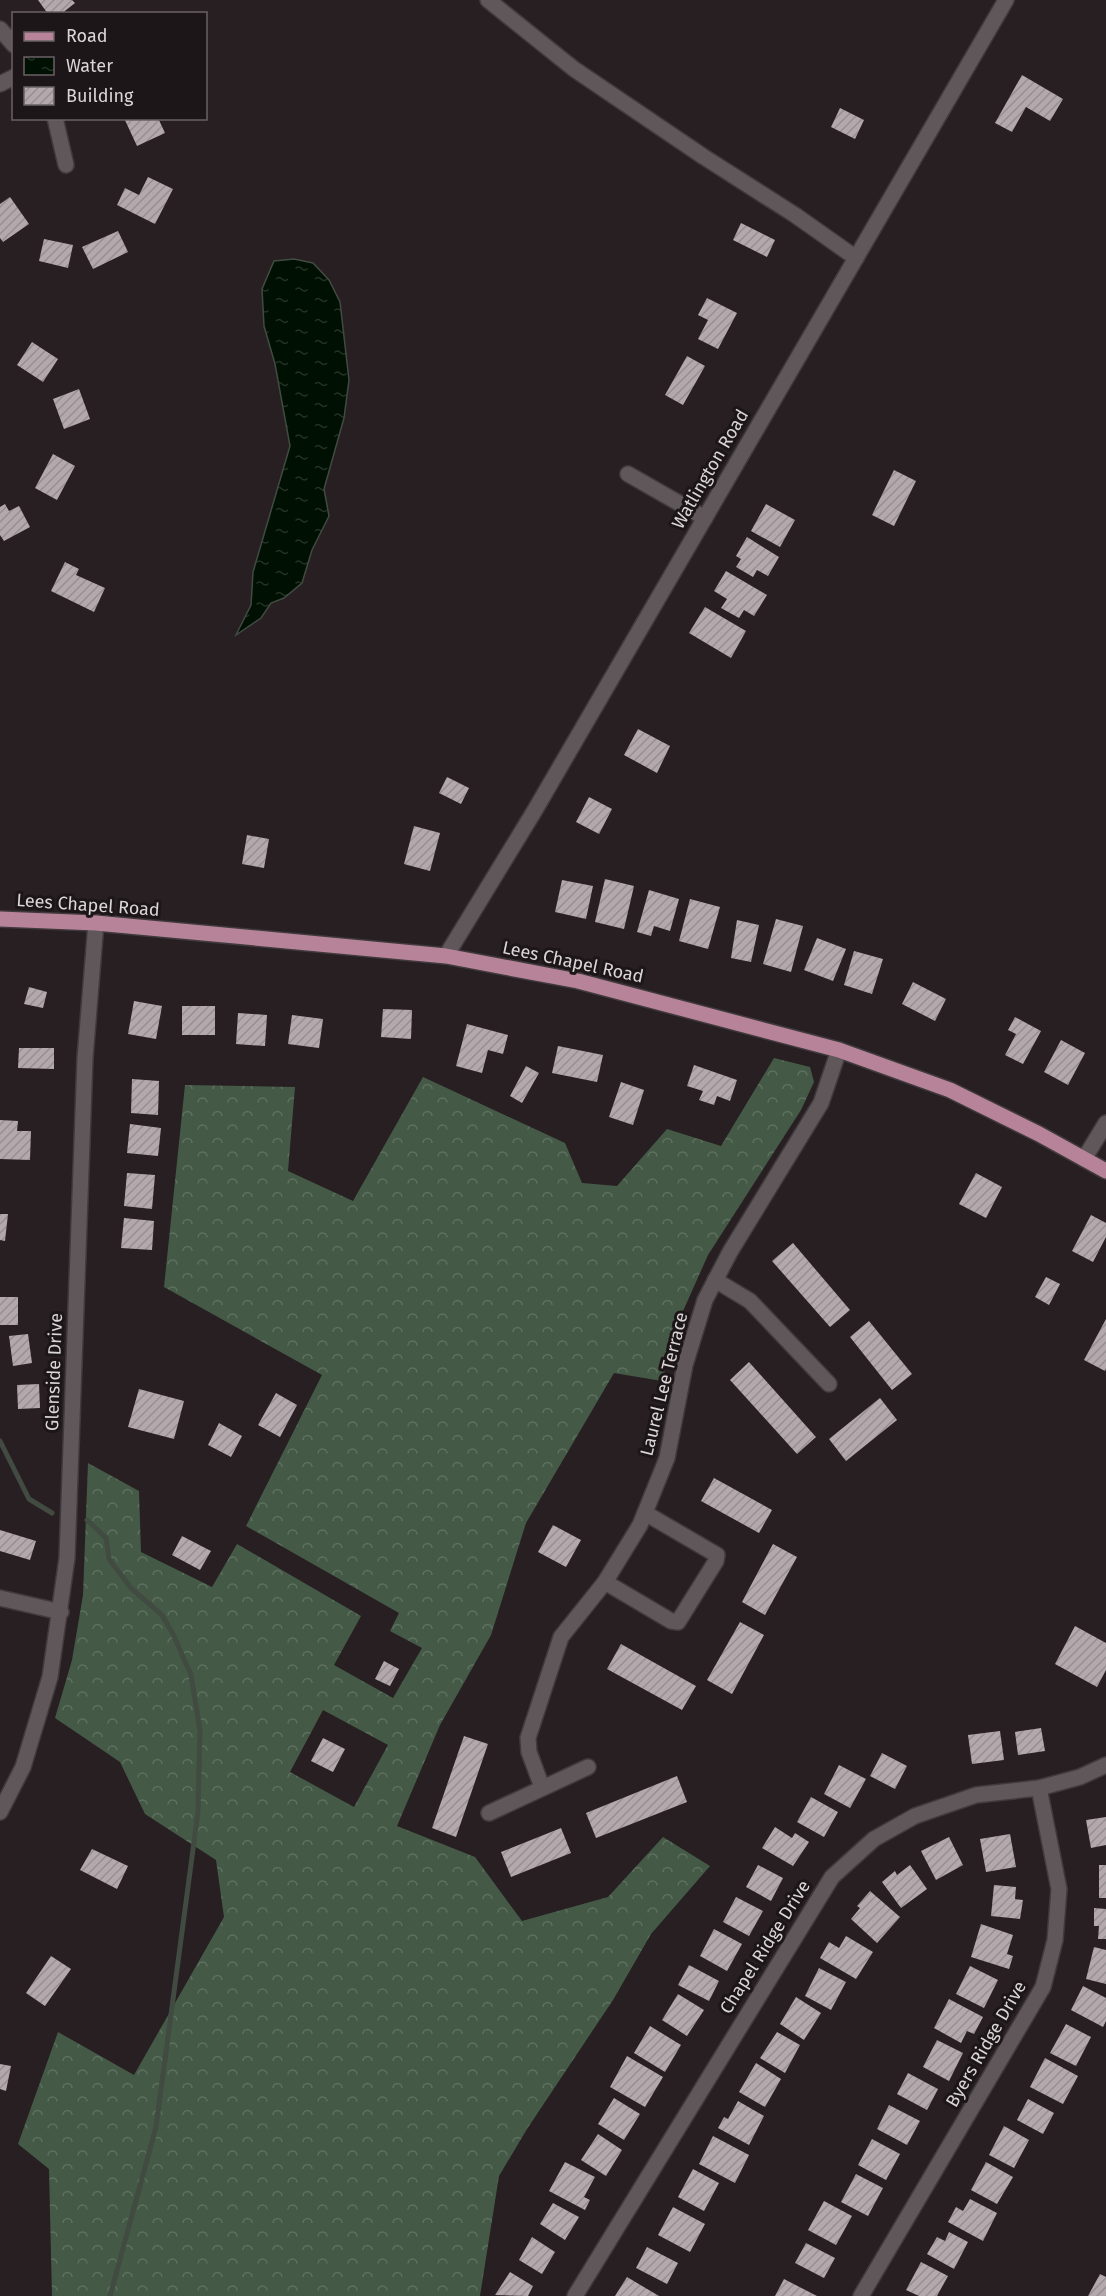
<svg xmlns="http://www.w3.org/2000/svg" width="1106" height="2296" font-family="'Fira Sans',sans-serif">
<style>
.forest{fill:url(#forest-crowns);fill-rule:evenodd}
.water{fill:url(#water-ripples);stroke:#414b42;stroke-width:1.5}
.lines{fill:none;stroke-linecap:round;stroke-linejoin:round}
.stream{stroke:#414b42;stroke-width:5}
.building{fill:url(#building-hatch)}
.minor-casing{stroke:#403a3c;stroke-width:18}
.major-casing{stroke:#403a3c;stroke-width:18}
.minor{stroke:#5f575a;stroke-width:15}
.major{stroke:#b78399;stroke-width:15}
.labels{text-anchor:middle;dominant-baseline:central;stroke-width:6;stroke-linejoin:round;paint-order:stroke}
.street-label{font-size:18px;fill:#dad5d6;stroke:#1d1619}
</style>
<defs>
<pattern id="forest-crowns" width="20" height="18" patternUnits="userSpaceOnUse" patternTransform="scale(1.5)"><rect width="20" height="18" fill="#445a46"/><path d="M2 6a3 3 0 1 1 6 0M12 15a3 3 0 1 1 6 0" fill="none" stroke="#5e7160"/></pattern>
<pattern id="water-ripples" width="26" height="14" patternUnits="userSpaceOnUse" patternTransform="scale(1.5)"><rect width="26" height="14" fill="#001002"/><path d="M2 4q2-2 4 0t4 0M15 11q2-2 4 0t4 0" fill="none" stroke="#253226"/></pattern>
<pattern id="building-hatch" width="6" height="6" patternUnits="userSpaceOnUse" patternTransform="scale(1.5)"><rect width="6" height="6" fill="#b3a9ac"/><path d="M-1 1l2-2M0 6l6-6M5 7l2-2" fill="none" stroke="#968f91"/></pattern>
</defs>
<rect width="100%" height="100%" fill="#271f22"/>
<path class="forest" d="M774,1058l36,9 4,15 -13,28 -93,145 -29,65 -17,61 -48,-8 -88,150 -35,112 -51,90 -43,101 78,31 47,64 86,-24 55,-60 47,29 -59,68 -38,66 -86,129 -28,47 -19,120h-428l-3,-127 -31,-25 40,-112 76,43 90,-158 -8,-57 -71,-46 -25,-52 -65,-44 17,-58 11,-65 5,-132 51,28 2,61 71,35 25,-43 124,72 -27,49 59,33 29,-50 -32,-17 9,-18 -153,-87 76,-151 -158,-88 21,-202 110,2 -7,84 65,30 70,-124 142,66 17,40 35,3 50,-57 54,17zM323,1710l65,35 -34,62 -64,-35z"/>
<polygon class="water" points="294,259 313,263 329,280 340,302 349,380 344,418 324,489 329,516 312,550 302,583 284,598 271,603 261,618 236,635 251,605 253,572 290,446 275,364 264,326 262,289 274,261"/>
<g class="lines">
<g class="stream">
<polyline points="0,1441 29,1499 52,1513"/>
<polyline points="87,1520 106,1538 109,1559 131,1588 162,1615 173,1634 191,1675 200,1730 198,1812 156,2127 110,2296"/>
</g>
</g>
<g class="building">
<polygon points="38,0 72,0 75,3 61,14 48,14"/>
<polygon points="1022,75 1063,99 1050,121 1026,107 1012,132 995,123"/>
<polygon points="840,108 864,120 855,139 831,127"/>
<polygon points="124,118 158,118 165,133 137,146"/>
<polygon points="148,177 173,189 155,224 117,205 125,188 139,195"/>
<polygon points="10,197 29,224 3,242 0,238 0,204"/>
<polygon points="741,223 775,240 767,257 733,240"/>
<polygon points="118,231 128,252 93,269 82,247"/>
<polygon points="44,239 73,245 68,268 39,261"/>
<polygon points="707,298 737,313 718,349 698,339 708,320 698,315"/>
<polygon points="32,342 58,359 43,382 17,365"/>
<polygon points="687,356 705,366 683,405 665,395"/>
<polygon points="79,389 90,419 64,429 53,399"/>
<polygon points="53,454 75,466 57,500 35,488"/>
<polygon points="894,470 916,481 894,526 872,515"/>
<polygon points="5,504 9,511 19,506 30,527 4,541 0,535 0,507"/>
<polygon points="766,504 795,520 780,547 751,531"/>
<polygon points="747,537 779,557 768,576 757,570 753,577 736,567 741,559 736,556"/>
<polygon points="65,562 79,569 76,575 105,588 94,612 51,591"/>
<polygon points="726,571 767,595 754,616 744,610 739,618 721,608 727,599 714,591"/>
<polygon points="705,607 746,631 731,658 689,633"/>
<polygon points="638,729 670,746 657,773 624,755"/>
<polygon points="447,777 469,788 461,804 439,793"/>
<polygon points="589,797 612,809 599,834 576,822"/>
<polygon points="414,826 440,833 430,871 404,864"/>
<polygon points="247,835 269,839 264,868 242,864"/>
<polygon points="605,879 634,886 624,929 595,922"/>
<polygon points="562,880 593,886 586,919 555,912"/>
<polygon points="649,890 679,899 670,931 654,926 651,936 637,932"/>
<polygon points="690,899 720,907 708,949 679,941"/>
<polygon points="776,919 803,926 791,972 763,964"/>
<polygon points="737,920 759,925 751,962 731,958"/>
<polygon points="817,938 846,949 833,981 804,970"/>
<polygon points="854,951 883,959 872,994 844,985"/>
<polygon points="913,982 946,999 935,1021 902,1004"/>
<polygon points="29,987 47,992 43,1008 24,1004"/>
<polygon points="134,1001 162,1006 156,1039 128,1034"/>
<rect x="182" y="1006" width="33" height="29"/>
<polygon points="383,1009 412,1010 411,1039 381,1037"/>
<polygon points="238,1013 267,1015 265,1046 236,1044"/>
<polygon points="292,1015 323,1019 319,1048 288,1044"/>
<polygon points="1015,1017 1041,1031 1023,1064 1005,1055 1016,1034 1008,1030"/>
<polygon points="467,1024 508,1035 503,1054 488,1050 482,1073 456,1066"/>
<polygon points="1061,1040 1085,1053 1068,1085 1044,1072"/>
<polygon points="558,1046 603,1055 597,1082 552,1073"/>
<polygon points="19,1048 54,1048 54,1069 18,1068"/>
<polygon points="694,1065 737,1080 730,1101 717,1096 714,1105 699,1100 703,1091 687,1086"/>
<polygon points="526,1066 539,1073 522,1103 510,1096"/>
<polygon points="132,1079 159,1081 158,1115 131,1113"/>
<polygon points="621,1082 644,1090 633,1125 609,1117"/>
<polygon points="0,1120 18,1121 17,1131 31,1131 30,1160 0,1159"/>
<polygon points="130,1124 161,1128 158,1156 127,1153"/>
<polygon points="127,1173 155,1175 152,1209 124,1206"/>
<polygon points="976,1173 1002,1187 986,1218 959,1204"/>
<polygon points="0,1214 8,1214 5,1241 0,1240"/>
<polygon points="1091,1215 1106,1223 1106,1237 1093,1262 1072,1251"/>
<polygon points="124,1218 154,1221 152,1250 121,1248"/>
<polygon points="793,1243 850,1310 830,1327 772,1261"/>
<polygon points="1046,1277 1060,1284 1049,1305 1035,1297"/>
<rect x="0" y="1297" width="18" height="28"/>
<polygon points="1106,1319 1106,1369 1105,1371 1084,1360"/>
<polygon points="869,1321 912,1374 892,1390 850,1337"/>
<polygon points="28,1334 32,1363 13,1366 9,1336"/>
<polygon points="749,1362 816,1437 797,1454 730,1380"/>
<polygon points="39,1384 40,1408 18,1409 17,1385"/>
<polygon points="139,1389 184,1401 174,1439 128,1427"/>
<polygon points="276,1393 297,1405 280,1437 258,1425"/>
<polygon points="880,1398 897,1420 846,1461 829,1439"/>
<polygon points="219,1423 242,1436 231,1457 208,1445"/>
<polygon points="714,1478 772,1510 759,1533 701,1501"/>
<polygon points="553,1525 581,1540 566,1567 538,1552"/>
<polygon points="0,1530 36,1541 30,1560 0,1551"/>
<polygon points="182,1536 211,1551 200,1570 172,1555"/>
<polygon points="773,1544 797,1557 765,1615 742,1602"/>
<polygon points="740,1622 764,1635 732,1694 707,1680"/>
<polygon points="1075,1626 1106,1643 1106,1670 1097,1687 1055,1664"/>
<polygon points="621,1644 696,1686 682,1710 607,1669"/>
<polygon points="384,1661 399,1669 390,1686 375,1679"/>
<polygon points="1041,1728 1045,1751 1018,1755 1015,1732"/>
<polygon points="1000,1731 1004,1760 972,1764 968,1735"/>
<polygon points="464,1736 488,1744 456,1837 432,1828"/>
<polygon points="323,1738 345,1749 333,1772 311,1761"/>
<polygon points="882,1753 907,1766 895,1789 870,1776"/>
<polygon points="839,1765 866,1779 850,1808 824,1794"/>
<polygon points="677,1776 687,1802 596,1838 586,1813"/>
<polygon points="811,1797 838,1812 824,1837 797,1822"/>
<polygon points="1106,1817 1106,1845 1091,1848 1086,1820"/>
<polygon points="775,1827 792,1838 795,1833 809,1842 793,1866 762,1848"/>
<polygon points="561,1828 571,1853 511,1877 501,1852"/>
<polygon points="1010,1834 1016,1867 986,1872 980,1839"/>
<polygon points="949,1837 963,1865 936,1880 921,1851"/>
<polygon points="92,1849 128,1866 117,1889 80,1870"/>
<polygon points="758,1865 783,1878 771,1901 746,1887"/>
<polygon points="910,1865 927,1889 901,1908 882,1882 895,1871 897,1875"/>
<rect x="1099" y="1865" width="7" height="33"/>
<polygon points="994,1885 1016,1887 1015,1899 1023,1900 1020,1919 991,1916"/>
<polygon points="870,1891 900,1917 877,1943 851,1919 860,1908 857,1906"/>
<polygon points="736,1897 763,1911 749,1936 723,1922"/>
<polygon points="1094,1908 1106,1909 1106,1939 1098,1939 1099,1926 1094,1926"/>
<polygon points="981,1924 1013,1935 1007,1954 1013,1956 1009,1969 971,1957"/>
<polygon points="714,1929 742,1944 727,1971 700,1956"/>
<polygon points="846,1936 873,1952 856,1979 820,1958 829,1942 839,1948"/>
<polygon points="1094,1947 1106,1950 1106,1984 1086,1979"/>
<polygon points="51,1956 71,1969 45,2006 26,1993"/>
<polygon points="689,1965 719,1981 709,2001 678,1985"/>
<polygon points="970,1966 998,1980 984,2008 956,1994"/>
<polygon points="819,1968 846,1982 831,2010 805,1996"/>
<polygon points="1083,1986 1106,1998 1106,2021 1103,2027 1071,2010"/>
<polygon points="678,1994 704,2010 687,2036 662,2020"/>
<polygon points="796,1997 821,2013 804,2040 780,2024"/>
<polygon points="949,1999 983,2017 974,2034 967,2031 961,2043 934,2028"/>
<polygon points="1066,2024 1091,2037 1076,2066 1050,2053"/>
<polygon points="650,2026 681,2045 665,2072 634,2053"/>
<polygon points="777,2032 800,2045 785,2073 760,2058"/>
<polygon points="937,2040 963,2053 949,2081 923,2067"/>
<polygon points="627,2056 663,2077 645,2107 610,2087"/>
<polygon points="1045,2058 1078,2076 1063,2104 1030,2087"/>
<polygon points="756,2063 781,2079 765,2107 739,2092"/>
<polygon points="0,2064 11,2066 6,2091 0,2089"/>
<polygon points="908,2073 938,2089 927,2110 897,2094"/>
<polygon points="614,2098 640,2114 624,2140 598,2124"/>
<polygon points="1028,2099 1054,2113 1043,2134 1017,2120"/>
<polygon points="738,2101 764,2116 749,2145 718,2128 724,2117 728,2119"/>
<polygon points="889,2105 920,2121 907,2145 877,2129"/>
<polygon points="1004,2126 1029,2140 1014,2168 989,2155"/>
<polygon points="598,2134 622,2150 606,2176 581,2160"/>
<polygon points="713,2136 749,2155 735,2183 699,2164"/>
<polygon points="872,2139 900,2154 886,2180 858,2165"/>
<polygon points="565,2162 595,2177 584,2197 590,2200 585,2210 549,2191"/>
<polygon points="986,2162 1013,2177 997,2204 971,2190"/>
<polygon points="693,2169 719,2183 704,2211 678,2197"/>
<polygon points="856,2174 883,2188 868,2216 841,2202"/>
<polygon points="970,2199 997,2213 983,2241 948,2222 956,2207 963,2211"/>
<polygon points="824,2201 852,2216 836,2245 808,2230"/>
<polygon points="553,2203 579,2217 565,2240 540,2224"/>
<polygon points="673,2207 705,2224 690,2252 658,2235"/>
<polygon points="949,2232 968,2242 954,2269 927,2254 937,2237 945,2241"/>
<polygon points="532,2237 555,2252 542,2274 519,2260"/>
<polygon points="806,2243 835,2258 824,2278 795,2263"/>
<polygon points="647,2247 678,2263 667,2284 636,2268"/>
<polygon points="921,2262 948,2276 937,2296 919,2296 906,2290"/>
<polygon points="510,2272 533,2286 528,2296 495,2295"/>
<polygon points="1100,2274 1106,2277 1106,2296 1088,2296"/>
<polygon points="627,2277 659,2296 615,2296"/>
<polygon points="784,2279 817,2296 775,2296"/>
</g>
<g class="lines">
<g class="minor-casing">
<g id="minor">
<polyline points="488,0 574,69 704,157 795,215 856,258"/>
<polyline points="0,29 14,45"/>
<polyline points="0,84 14,77"/>
<polyline points="55,118 66,165"/>
<polyline points="628,474 705,518"/>
<polyline points="446,956 535,810 1006,0"/>
<polyline points="1084,1159 1106,1123"/>
<polyline points="715,1280 750,1301 829,1384"/>
<polyline points="605,1582 671,1621 678,1622 716,1561 717,1555 645,1513"/>
<polyline points="0,1598 61,1612"/>
<polyline points="542,1787 529,1752 528,1738 561,1637 605,1582 640,1525 667,1458 685,1365 705,1300 730,1252 821,1103 839,1050"/>
<polyline points="0,1812 23,1767 50,1677 67,1558 85,1058 96,923"/>
<polyline points="489,1813 588,1767"/>
<polyline points="575,2296 832,1877 874,1839 915,1816 976,1795 1039,1788 1080,1777 1106,1765"/>
<polyline points="861,2296 1043,1987 1055,1940 1059,1889 1039,1788"/>
</g>
</g>
<g class="major-casing">
<polyline id="major" points="0,919 96,923 446,956 578,981 839,1050 950,1090 1039,1134 1106,1171"/>
</g>
<use href="#minor" class="minor"/>
<use href="#major" class="major"/>
</g>
<g class="labels">
<g class="street-label">
<text transform="translate(710 469) rotate(-60)">Watlington Road</text>
<text transform="translate(88 905) rotate(4)">Lees Chapel Road</text>
<text transform="translate(573 962) rotate(12)">Lees Chapel Road</text>
<text transform="translate(54 1372) rotate(-88)">Glenside Drive</text>
<text transform="translate(664 1384) rotate(-76)">Laurel Lee Terrace</text>
<text transform="translate(765 1947) rotate(-58)">Chapel Ridge Drive</text>
<text transform="translate(986 2044) rotate(-60)">Byers Ridge Drive</text>
</g>
</g>
<rect x="12" y="12" width="195" height="108" fill="#1d1619" stroke="#696265" stroke-width="1.5"/>
<rect x="24" y="32" width="30" height="9" fill="#b78399" stroke="#696265" stroke-width="1.5"/>
<text x="66" y="42" font-size="18" fill="#dad5d6">Road</text>
<rect x="24" y="57" width="30" height="18" fill="url(#water-ripples)" stroke="#696265" stroke-width="1.5"/>
<text x="66" y="72" font-size="18" fill="#dad5d6">Water</text>
<rect x="24" y="87" width="30" height="18" fill="url(#building-hatch)" stroke="#696265" stroke-width="1.5"/>
<text x="66" y="102" font-size="18" fill="#dad5d6">Building</text>
</svg>
